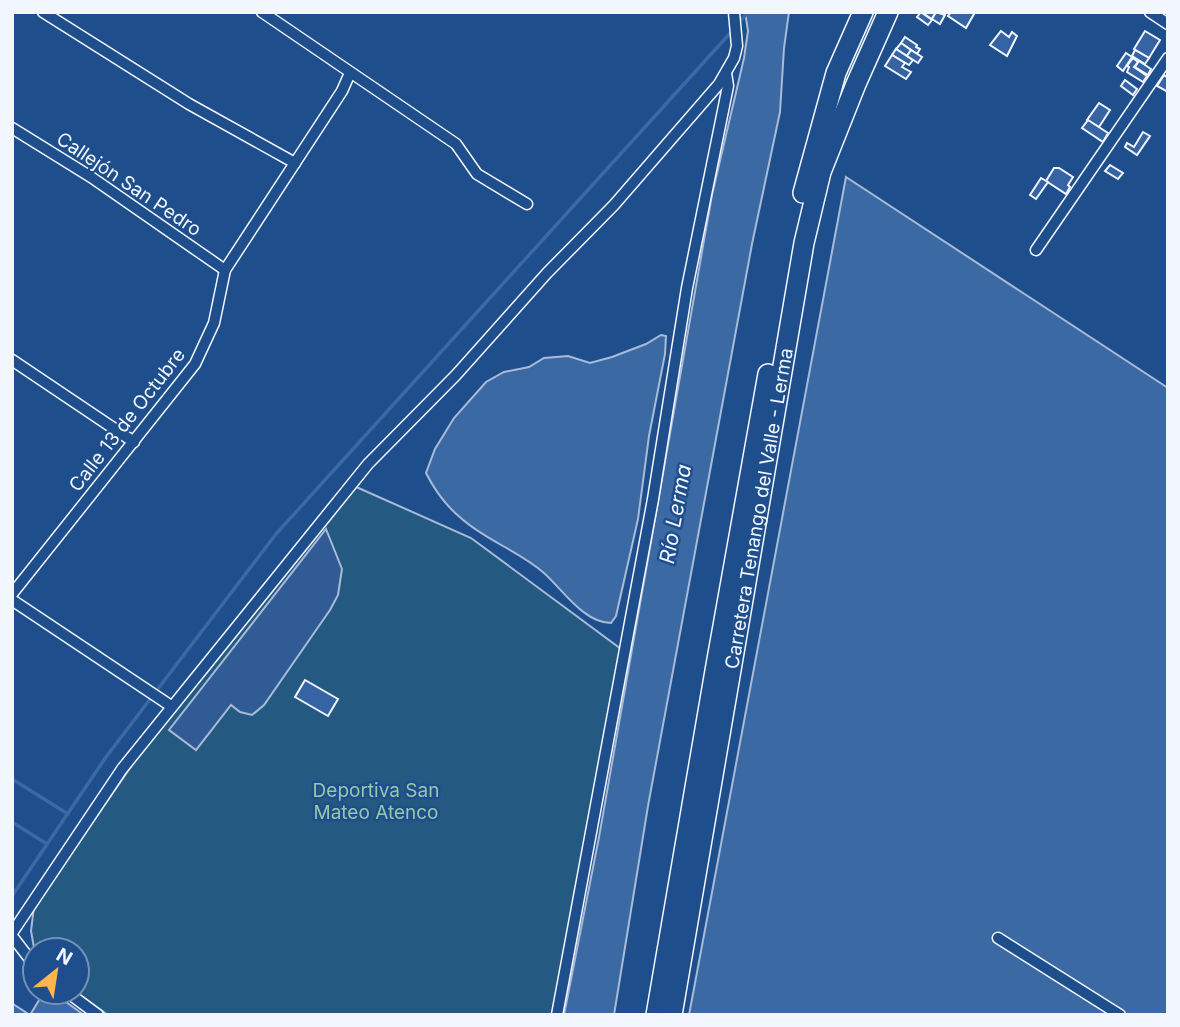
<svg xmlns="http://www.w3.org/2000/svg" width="1180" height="1027" font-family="Inter,sans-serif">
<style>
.green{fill:#245a82;stroke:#a8bbd7;stroke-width:2}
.parking{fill:#305b95;stroke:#a8bbd7;stroke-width:2}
.water{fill:#3b69a3;stroke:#a8bbd7;stroke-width:2}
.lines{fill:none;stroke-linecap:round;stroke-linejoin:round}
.stream{stroke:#3b69a3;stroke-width:3.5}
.building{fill:#3563a3;stroke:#f2f6ff;stroke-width:2}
.street-casing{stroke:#f2f6ff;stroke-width:13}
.highway-casing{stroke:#f2f6ff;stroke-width:22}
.street{stroke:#1f4e8c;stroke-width:10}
.highway{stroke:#1f4e8c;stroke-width:19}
.labels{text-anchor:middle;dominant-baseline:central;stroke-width:5;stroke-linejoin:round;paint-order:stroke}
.street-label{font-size:19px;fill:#f2f6ff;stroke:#1f4e8c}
.park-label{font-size:19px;fill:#97c8a6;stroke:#1f4e8c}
.water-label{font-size:21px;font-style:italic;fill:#f2f6ff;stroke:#1f4e8c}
</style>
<rect width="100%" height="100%" fill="#1f4e8c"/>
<polygon class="green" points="354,486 471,538 621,649 553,1015 108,1015 76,992 77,950 35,950 35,953 31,931 34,907 139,755"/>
<polygon class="parking" points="326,529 342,569 338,595 330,610 264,705 252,715 240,712 231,705 196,750 169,730"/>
<g class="water">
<polygon points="745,12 789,12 784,48 780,112 752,244 648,806 614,1015 564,1015 599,837 712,195 744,58 748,31"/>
<polygon points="846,177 1168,388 1168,1015 689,1015"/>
<path d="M661,335l5,1 -1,18 -16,82 -11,83 -22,97 -5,7c-27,0 -48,-33 -67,-50 -25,-22 -57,-32 -82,-54 -16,-13 -27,-28 -36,-46l9,-24 19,-31 32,-36 18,-10 25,-5 15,-9 24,-2 22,7 22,-6 34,-13z"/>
<polygon points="44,992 52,992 84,1015 12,1015 13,1004 30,1015"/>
</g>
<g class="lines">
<g class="stream">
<polyline points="742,19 748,12"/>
<polyline points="12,779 68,814"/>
<polyline points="12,822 47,844"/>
<polyline points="12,896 106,757 276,534 733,30"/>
</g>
</g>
<g class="building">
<polygon points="921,12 932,20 928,25 917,17"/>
<polygon points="921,12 936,12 932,19"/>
<polygon points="936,12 945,15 940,24 932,19"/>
<polygon points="951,12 971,12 974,14 966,28 948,16"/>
<polygon points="1001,31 1009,37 1012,32 1017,36 1007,56 990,45"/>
<polygon points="1145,31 1160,40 1149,58 1134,49"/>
<polygon points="905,37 917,45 916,47 920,49 917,54 901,43"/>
<polygon points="901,43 911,50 907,56 896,49"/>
<polygon points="896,49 913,60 909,65 892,55"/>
<polygon points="911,50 922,57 918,63 907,56"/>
<polygon points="1135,50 1149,58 1145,64 1132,56"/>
<polygon points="1126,53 1132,57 1123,71 1117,66"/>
<polygon points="892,55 905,63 902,67 911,72 906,79 885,66"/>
<polygon points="1133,58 1138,62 1134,67 1147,76 1143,82 1127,72 1129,67 1127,66"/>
<polygon points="1139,61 1151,69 1148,75 1135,67"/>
<polygon points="1164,75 1168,78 1168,92 1157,86"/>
<polygon points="1125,80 1137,89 1133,95 1121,86"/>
<polygon points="1099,103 1110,110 1099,127 1087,120"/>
<polygon points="1088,120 1108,133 1103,142 1082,128"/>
<polygon points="1143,132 1150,136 1137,155 1125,147 1127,143 1134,147"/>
<polygon points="1110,165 1123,173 1118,179 1105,171"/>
<polygon points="1054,168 1059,168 1073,177 1068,185 1070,187 1066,194 1046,181"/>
<polygon points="1041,178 1048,182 1036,199 1030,195"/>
<polygon points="305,680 338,699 328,716 295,697"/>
</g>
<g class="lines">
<g class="street-casing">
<g id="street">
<polyline points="43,12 189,104 295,163"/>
<polyline points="262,12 456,144 477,174 527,204"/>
<polyline points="1150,12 1168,24"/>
<polyline points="12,128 91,177 225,270"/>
<polyline points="1036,250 1168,58"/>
<polyline points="12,360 134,442"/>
<polyline points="12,594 195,364 214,323 225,270 342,91 350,73"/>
<polyline points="12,600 171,706"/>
<polyline points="12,933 122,769 368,464 456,375 547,273 614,205 719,84 734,58 737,46 734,12"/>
<polyline points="12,936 35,966"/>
<polyline points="998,938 1120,1015"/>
<polyline points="67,992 98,1015"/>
<polyline points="557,1015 653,499 687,288 728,86 726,73"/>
</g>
</g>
<g class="highway-casing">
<g id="highway">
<polyline points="803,193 836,73 863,12"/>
<polyline points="656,1015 716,665 768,374"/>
<path id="s1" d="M672,1015l132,-772 17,-71 35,-88 32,-72"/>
</g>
</g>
<use href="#street" class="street"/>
<use href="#highway" class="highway"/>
</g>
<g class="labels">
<g class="street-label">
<text transform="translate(129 184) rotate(34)">Callejón San Pedro</text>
<text transform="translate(127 420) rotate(-52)">Calle 13 de Octubre</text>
<text stroke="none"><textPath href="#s1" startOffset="514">Carretera Tenango del Valle - Lerma</textPath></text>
</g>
<g class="park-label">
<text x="376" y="790">Deportiva San<tspan x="376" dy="22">Mateo Atenco</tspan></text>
</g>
<g class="water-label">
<text transform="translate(675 514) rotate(-80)">Río Lerma</text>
</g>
</g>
<rect width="1180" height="1027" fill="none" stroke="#f2f6ff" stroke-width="28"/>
<g transform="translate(56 971) rotate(30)"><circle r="33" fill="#1f4e8c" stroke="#7391ba" stroke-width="2"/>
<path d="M0-5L12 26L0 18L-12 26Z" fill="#ffb74d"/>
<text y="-10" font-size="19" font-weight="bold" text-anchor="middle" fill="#f2f6ff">N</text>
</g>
</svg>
